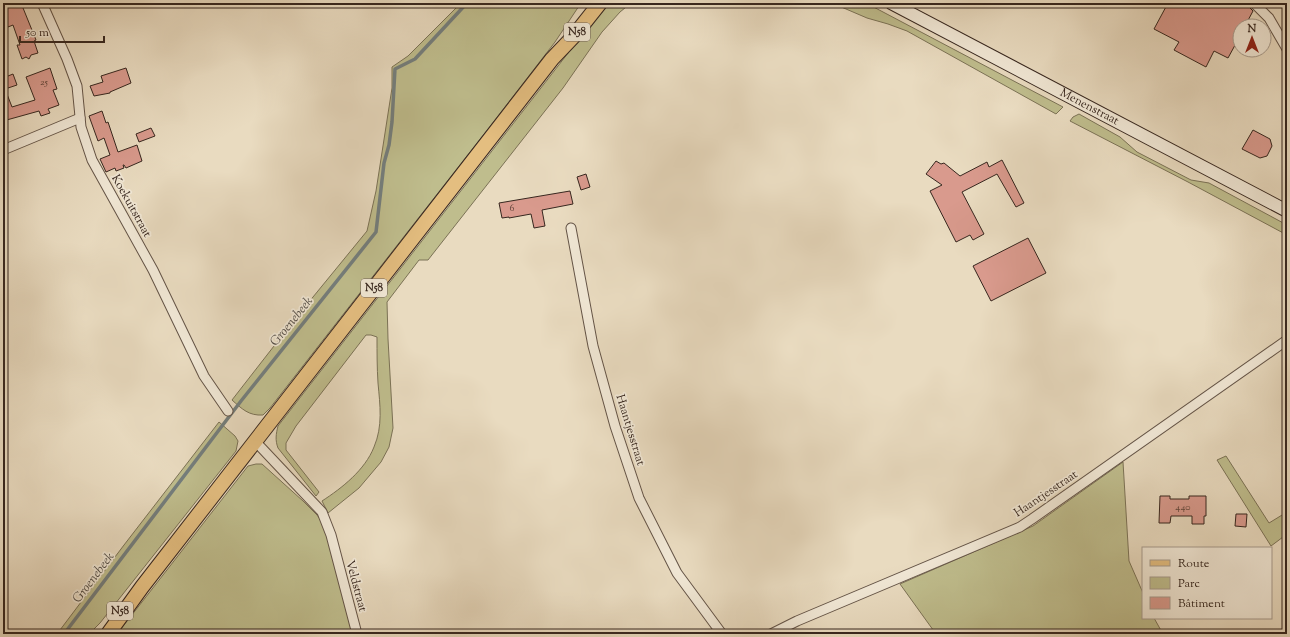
<svg xmlns="http://www.w3.org/2000/svg" width="1290" height="637" font-family="'Sorts Mill Goudy',serif">
<style>
.green{fill:#bfbd8d;stroke:#7b7256}
.lines{fill:none;stroke-linecap:round;stroke-linejoin:round}
.stream{stroke:#747e7d;stroke-width:3.5}
.building{fill:#d99a8d;stroke:#37271f}
.street-casing{stroke:#645447;stroke-width:11}
.secondary-casing{stroke:#37271f;stroke-width:14}
.primary-casing{stroke:#37271f;stroke-width:16}
.street{stroke:#f1e8d6;stroke-width:9}
.secondary{stroke:#f1e8d6;stroke-width:12}
.primary{stroke:#e4be80;stroke-width:14}
.labels{text-anchor:middle;dominant-baseline:central;stroke-width:3.5;stroke-linejoin:round;paint-order:stroke}
.number-label{font-size:10px;fill:#60443a}
.shield{fill:#f1e8d6;stroke:#6f6156;stroke-width:1}
.shield-label{font-size:11px;font-weight:bold;fill:#37271f}
.street-label{font-size:12px;fill:#37271f;stroke:#f1e8d6}
.water-label{font-size:13px;font-style:italic;fill:#504b46;stroke:#f1e8d6}
</style>
<rect width="100%" height="100%" fill="#e9dbc0"/>
<filter id="stains"><feTurbulence type="fractalNoise" baseFrequency=".005" numOctaves="4"/><feColorMatrix values="0 0 0 0 .2 0 0 0 0 .09 0 0 0 0 .02 0 0 0 .5 -.17"/></filter>
<radialGradient id="worn" r=".72"><stop offset=".6" stop-color="#630" stop-opacity="0"/><stop offset="1" stop-color="#630" stop-opacity=".3"/></radialGradient>
<g class="green">
<path d="M461,3h120l-26,39 -67,87 -218,279 -7,7c-14,1 -21,-6 -31,-15l63,-81 72,-88 9,-40 16,-103v-21l16,-11z"/>
<path d="M607,3h24l-11,9 -18,20 -39,56 -135,172h-9l-32,42 1,37 5,89 -4,19 -8,15 -22,26 -31,25 -6,-12c20,-13 43,-31 52,-54 9,-21 6,-42 4,-64 -1,-15 -1,-31 -1,-46l-6,-2h-5l-70,91 -10,17v7l33,42 -3,4 -38,-48c-3,-8 -2,-14 0,-22z"/>
<polygon points="832,3 866,3 1063,107 1056,114 907,31 888,24 867,18"/>
<polygon points="1079,114 1120,137 1137,152 1191,180 1209,183 1287,225 1287,235 1188,182 1070,121 1073,117"/>
<polygon points="219,422 235,436 238,441 236,451 100,623 89,634 57,634 124,545"/>
<polygon points="1226,456 1269,523 1287,512 1287,534 1271,546 1217,460"/>
<polygon points="1123,462 1129,561 1143,593 1143,618 1154,618 1163,634 936,634 900,584 1033,526"/>
<polygon points="256,464 262,464 303,501 317,515 322,522 326,532 354,634 117,634 248,466"/>
</g>
<g class="lines">
<polyline class="stream" points="64,634 241,401 376,232 384,163 389,145 392,122 395,69 415,59 467,3"/>
</g>
<g class="building">
<polygon points="18,3 21,3 36,40 34,41 38,53 31,55 29,59 26,57 22,59 17,45 20,45 13,25 8,27 6,23 3,25 3,9"/>
<polygon points="1168,3 1242,3 1249,7 1253,11 1245,26 1240,26 1240,36 1228,58 1214,51 1206,67 1174,50 1179,42 1154,29"/>
<polygon points="50,68 57,89 53,90 59,105 48,109 50,113 41,116 39,111 3,121 3,78 13,74 17,85 5,89 12,107 35,100 26,77"/>
<polygon points="126,68 131,83 110,92 110,93 94,96 90,86 103,82 101,76"/>
<polygon points="102,111 106,123 108,122 118,152 137,145 142,161 126,168 124,165 123,165 124,168 116,171 115,168 106,172 100,159 110,155 104,138 98,141 89,116"/>
<polygon points="151,128 155,136 139,142 136,134"/>
<polygon points="1253,130 1270,139 1272,146 1267,156 1260,158 1242,149"/>
<polygon points="1002,160 1024,203 1016,207 997,174 962,192 984,234 973,240 970,235 956,242 930,191 942,185 926,174 936,161 941,164 944,163 960,176 987,162 989,167"/>
<polygon points="586,174 590,187 581,190 577,177"/>
<polygon points="570,191 573,204 542,210 545,226 534,228 531,214 509,218 509,217 502,218 499,203"/>
<polygon points="1028,238 1046,273 991,301 973,266"/>
<polygon points="1160,496 1170,496 1170,499 1189,499 1189,496 1206,496 1206,516 1204,516 1204,524 1192,524 1192,516 1171,516 1170,523 1159,523"/>
<polygon points="1236,514 1247,514 1246,527 1235,526"/>
</g>
<g class="lines">
<g class="street-casing">
<g id="street">
<polyline points="42,3 67,59 77,86 81,127 92,160 153,270 204,376 228,411"/>
<polyline points="1254,3 1269,18 1287,49"/>
<polyline points="3,150 80,118"/>
<polyline points="571,228 593,346 615,426 639,498 677,573 722,634"/>
<polyline points="255,441 322,512 331,535 357,634"/>
<polyline points="771,634 797,621 1020,527 1032,519 1287,340"/>
</g>
</g>
<g class="secondary-casing">
<g id="secondary">
<path id="s1" d="M891,3l396,208"/>
</g>
</g>
<g class="primary-casing">
<polyline id="primary" points="108,634 142,587 552,59 573,37 600,3"/>
</g>
<use href="#street" class="street"/>
<use href="#secondary" class="secondary"/>
<use href="#primary" class="primary"/>
</g>
<g class="labels">
<g class="number-label">
<text x="44" y="82">25</text>
<text x="512" y="208">6</text>
<text x="1183" y="507">440</text>
</g>
<g class="shield">
<rect x="564" y="23" width="26" height="18" rx="3"/>
<rect x="361" y="279" width="26" height="18" rx="3"/>
<rect x="107" y="602" width="26" height="18" rx="3"/>
</g>
<g class="shield-label">
<text x="577" y="32">N58</text>
<text x="374" y="288">N58</text>
<text x="120" y="611">N58</text>
</g>
<g class="street-label">
<text stroke="none"><textPath href="#s1" startOffset="224">Menenstraat</textPath></text>
<text transform="translate(131 206) rotate(61)">Koekuitstraat</text>
<text transform="translate(630 430) rotate(73)">Haantjesstraat</text>
<text transform="translate(1046 494) rotate(-34)">Haantjesstraat</text>
<text transform="translate(356 586) rotate(75)">Veldstraat</text>
</g>
<g class="water-label">
<text transform="translate(292 322) rotate(-51)">Groenebeek</text>
<text transform="translate(94 578) rotate(-53)">Groenebeek</text>
</g>
</g>
<rect width="1290" height="637" fill="none" stroke="#e9dbc0" stroke-width="16"/>
<rect x="4" y="4" width="1282" height="629" fill="none" stroke="#37271f" stroke-width="2"/>
<rect x="8" y="8" width="1274" height="621" fill="none" stroke="#37271f"/>
<rect x="1142" y="547" width="130" height="72" fill="#f1e8d6" stroke="#a79b8d"/>
<rect x="1150" y="560" width="20" height="6" fill="#e4be80" stroke="#a79b8d"/>
<text x="1178" y="567" font-size="12" fill="#37271f">Route</text>
<rect x="1150" y="577" width="20" height="12" fill="#bfbd8d" stroke="#a79b8d"/>
<text x="1178" y="587" font-size="12" fill="#37271f">Parc</text>
<rect x="1150" y="597" width="20" height="12" fill="#d99a8d" stroke="#a79b8d"/>
<text x="1178" y="607" font-size="12" fill="#37271f">Bâtiment</text>
<g transform="translate(1252 38)"><circle r="19" fill="#f1e8d6" stroke="#a79b8d"/>
<path d="M0-3L7 15L0 10L-7 15Z" fill="#8f2418"/>
<text y="-6" font-size="11" font-weight="bold" text-anchor="middle" fill="#37271f">N</text>
</g>
<path d="M20 36v6h84v-6" fill="none" stroke="#37271f" stroke-width="2"/>
<text x="26" y="36" font-size="12" fill="#37271f" stroke="#f1e8d6" stroke-width="3" paint-order="stroke">50 m</text>
<rect width="100%" height="100%" filter="url(#stains)"/>
<rect width="100%" height="100%" fill="url(#worn)"/>
</svg>
